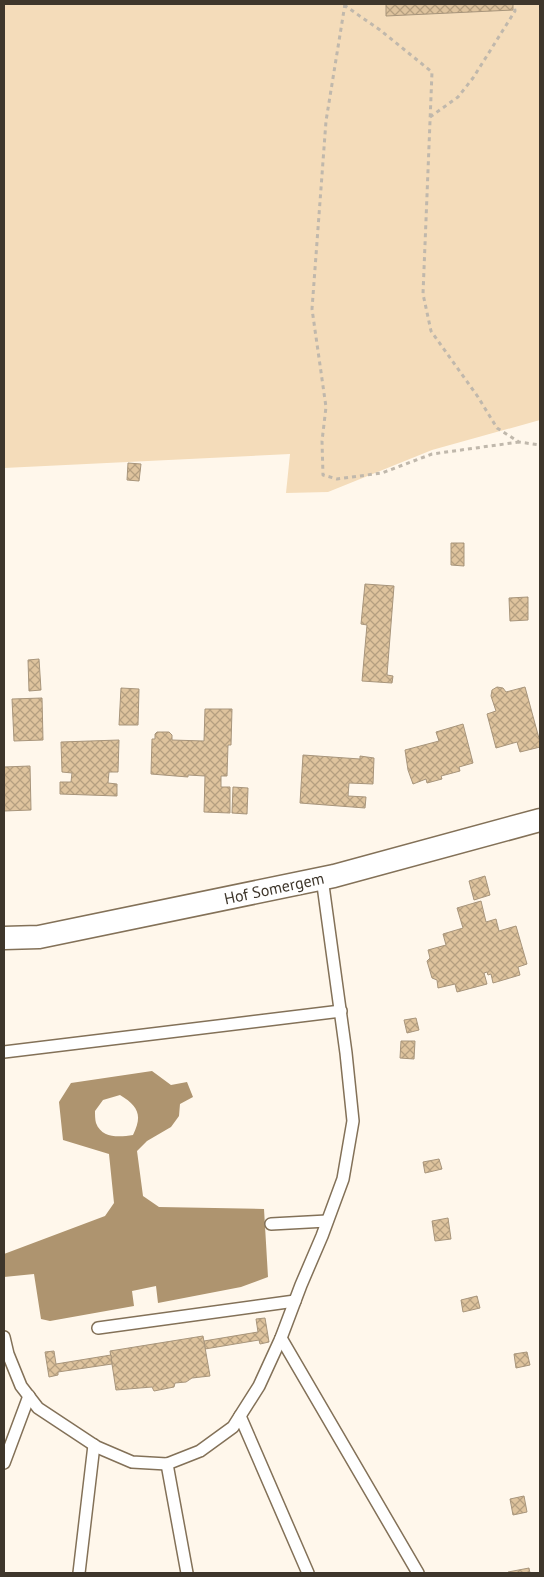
<svg xmlns="http://www.w3.org/2000/svg" width="544" height="1577" font-family="'PT Sans',sans-serif">
<style>
.grass{fill:#f4dcba}
.water{fill:#ae946f;fill-rule:evenodd}
.building{fill:url(#building-cross-hatch);stroke:#a8957b}
.lines{fill:none;stroke-linecap:round;stroke-linejoin:round}
.service-casing{stroke:#837158;stroke-width:14}
.minor-casing{stroke:#837158;stroke-width:25}
.path{stroke:#c0b8ac;stroke-width:3;stroke-dasharray:4 4;stroke-linecap:butt}
.service{stroke:#fff;stroke-width:11}
.minor{stroke:#fff;stroke-width:22}
.labels{text-anchor:middle;dominant-baseline:central;stroke-width:4;stroke-linejoin:round;paint-order:stroke}
.street-label{font-size:16px;fill:#3e362b;stroke:#fff}
</style>
<defs>
<pattern id="building-cross-hatch" width="8" height="8" patternUnits="userSpaceOnUse" patternTransform="scale(1.25)"><rect width="8" height="8" fill="#dec39d"/><path d="M0 0l8 8M0 8l8-8" fill="none" stroke="#b59f80"/></pattern>
</defs>
<rect width="100%" height="100%" fill="#fff7eb"/>
<polygon class="grass" points="4,4 540,4 540,420 432,450 328,492 286,493 290,454 4,468"/>
<path class="water" d="M152,1071l19,14 16,-3 6,15 -13,7 -1,12 -8,11 -24,14 -10,10 6,45 16,11 105,2 4,68 -27,10 -83,16 -2,-17 -24,5 2,15 -84,15 -9,-2 -7,-45 -30,3v-23l101,-38 9,-13 -5,-49 -46,-14 -4,-38 12,-19zM120,1095c18,11 23,20 13,40 -13,2 -31,4 -37,-12 -1,-3 -1,-9 -1,-12l8,-11z"/>
<g class="building">
<polygon points="386,4 513,4 513,10 386,16"/>
<polygon points="128,463 141,464 139,481 127,480"/>
<polygon points="451,543 464,543 464,566 451,565"/>
<polygon points="365,584 394,586 387,675 393,676 392,683 362,681 367,625 361,624"/>
<polygon points="528,597 528,620 510,621 509,598"/>
<polygon points="39,659 41,690 29,691 28,660"/>
<polygon points="497,687 503,688 506,692 525,687 540,742 540,747 520,752 517,742 496,748 487,714 496,711 491,696 492,690"/>
<polygon points="121,688 139,689 138,725 119,725"/>
<polygon points="42,698 43,740 14,741 12,699"/>
<polygon points="205,709 232,709 231,745 228,745 227,776 221,776 221,787 230,787 230,813 204,812 205,776 188,775 188,777 151,774 152,739 155,739 155,734 157,732 169,732 172,735 172,740 204,741"/>
<polygon points="463,724 473,763 459,767 460,771 445,775 441,776 442,779 427,783 426,779 413,784 408,770 405,750 439,741 436,732"/>
<polygon points="119,740 118,772 109,772 108,783 117,784 117,796 60,794 60,782 71,782 72,773 62,772 61,742"/>
<polygon points="303,755 360,759 360,756 374,758 373,784 349,783 348,796 366,797 365,808 300,803"/>
<polygon points="30,766 31,810 4,811 4,767"/>
<polygon points="233,787 248,788 247,814 232,813"/>
<polygon points="485,876 490,895 474,900 469,881"/>
<polygon points="481,901 486,922 496,919 499,931 516,926 527,964 518,967 520,975 493,983 491,974 488,975 487,972 484,973 487,984 457,992 455,984 438,988 437,980 432,978 427,961 430,958 428,950 446,945 443,934 463,928 457,908"/>
<polygon points="416,1018 419,1030 407,1033 404,1020"/>
<polygon points="401,1041 415,1041 414,1059 400,1058"/>
<polygon points="439,1159 442,1169 425,1173 423,1162"/>
<polygon points="448,1218 451,1239 435,1241 432,1221"/>
<polygon points="477,1296 480,1308 463,1312 461,1300"/>
<polygon points="265,1318 269,1342 260,1344 259,1340 205,1349 204,1341 258,1332 256,1319"/>
<polygon points="203,1336 210,1376 192,1378 186,1382 175,1383 174,1387 154,1391 152,1387 116,1390 110,1351"/>
<polygon points="54,1351 56,1364 111,1355 112,1364 58,1372 58,1375 49,1377 45,1352"/>
<polygon points="527,1352 530,1365 516,1368 514,1354"/>
<polygon points="524,1496 527,1512 513,1515 510,1499"/>
<polygon points="529,1568 530,1573 508,1573 508,1572"/>
</g>
<g class="lines">
<g class="service-casing">
<g id="service">
<polyline points="4,1052 341,1011"/>
<polyline points="271,1224 327,1221"/>
<polyline points="98,1328 295,1301"/>
<polyline points="4,1337 8,1354 21,1386 38,1408 97,1447 132,1462 167,1464 200,1451 233,1427 259,1386 281,1338 301,1285 322,1236 343,1179 353,1121 346,1053 322,878"/>
<polyline points="281,1338 418,1573"/>
<polyline points="240,1416 308,1573"/>
<polyline points="4,1463 29,1396"/>
<polyline points="167,1464 187,1573"/>
<polyline points="79,1573 94,1445"/>
</g>
</g>
<g class="minor-casing">
<polyline id="minor" points="4,938 39,937 334,876 540,820"/>
</g>
<g class="path">
<polyline points="345,4 326,121 312,309 326,407 322,441 323,475 337,479 382,473 432,454 519,442"/>
<polyline points="344,5 380,30 432,72 423,294 431,331 478,397 497,428 519,442 540,445"/>
<polyline points="430,117 458,97 473,78 515,11 514,4"/>
</g>
<use href="#service" class="service"/>
<use href="#minor" class="minor"/>
</g>
<g class="labels">
<g class="street-label">
<text transform="translate(274 888) rotate(-12)">Hof Somergem</text>
</g>
</g>
<rect width="544" height="1577" fill="none" stroke="#3e362b" stroke-width="10"/>
</svg>
